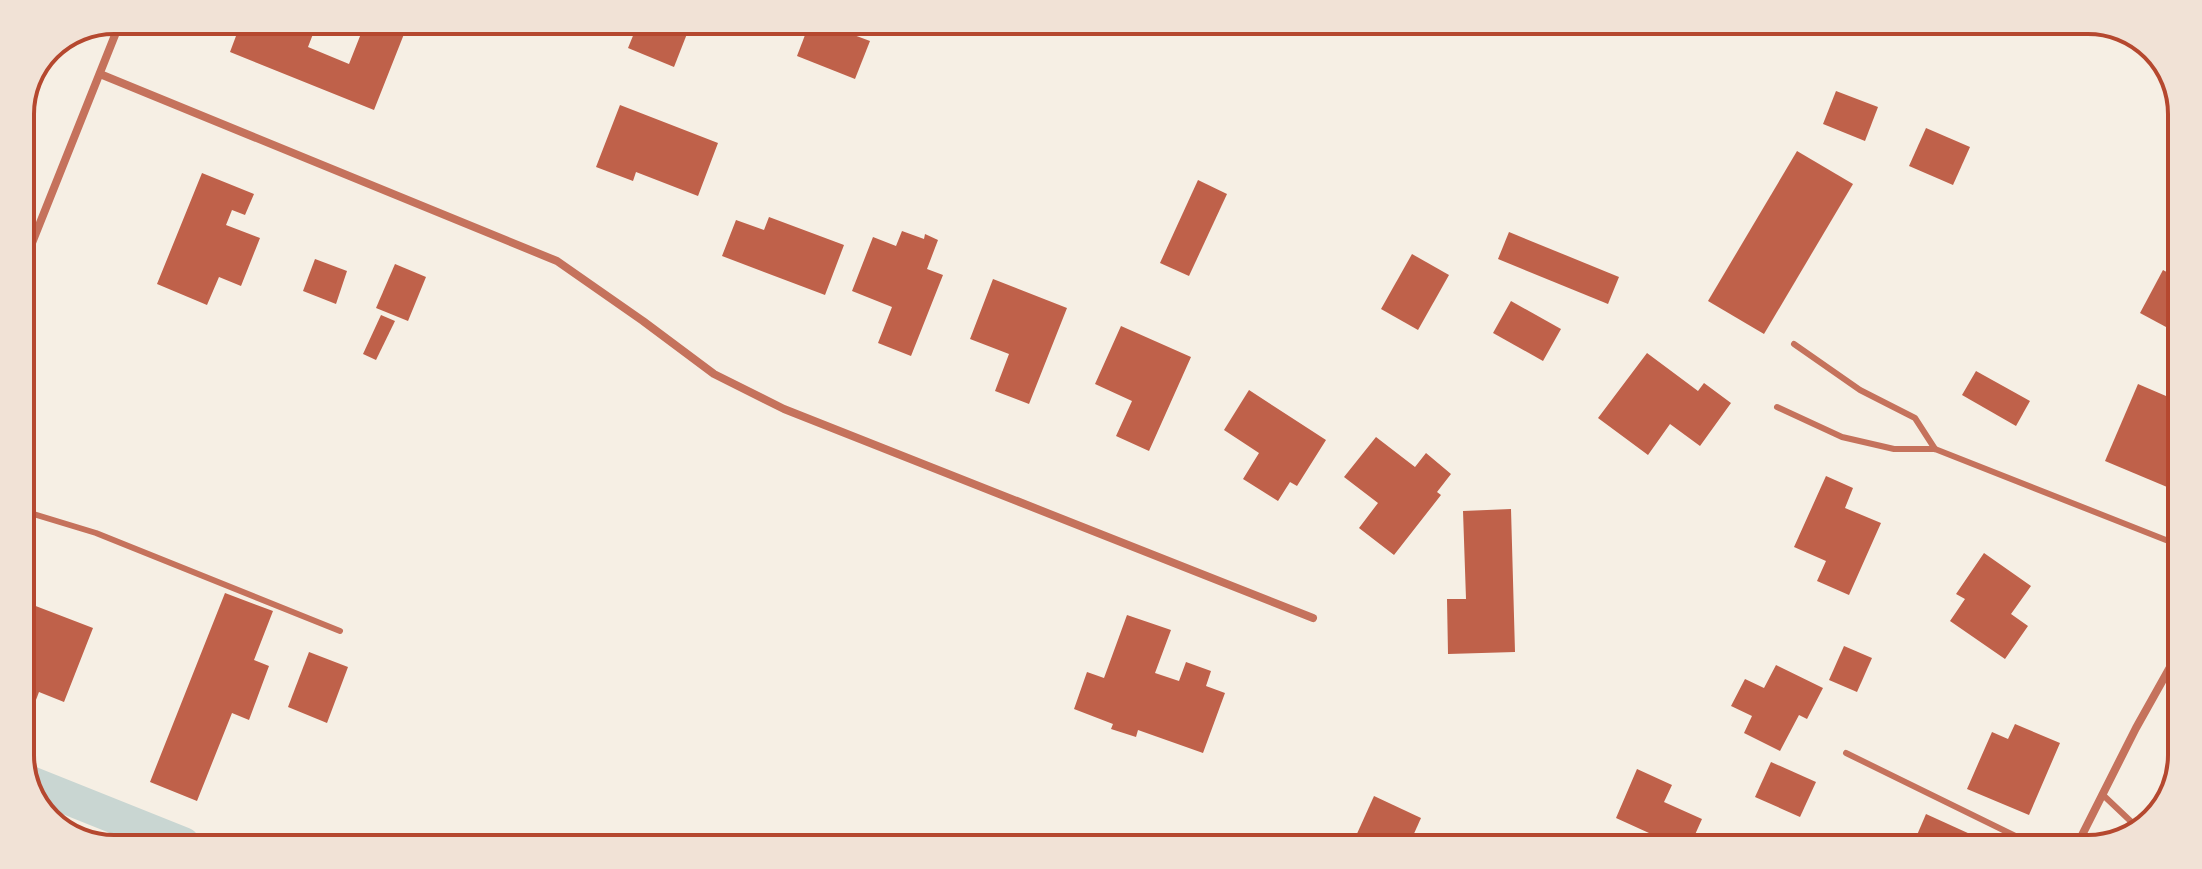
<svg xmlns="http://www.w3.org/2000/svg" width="2202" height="869" font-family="'Exo 2',sans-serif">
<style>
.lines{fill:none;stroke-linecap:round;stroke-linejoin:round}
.canal{stroke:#c9d6d2;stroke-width:34}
.building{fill:#bf614a}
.service{stroke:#c5725c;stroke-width:6}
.minor{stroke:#c5725c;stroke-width:8}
.rim{fill:none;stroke:#b5482f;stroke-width:4}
</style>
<rect width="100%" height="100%" fill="#f6efe4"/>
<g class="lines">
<polyline class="canal" points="28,782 183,844"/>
</g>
<g class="building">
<polygon points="242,20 318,21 308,47 349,64 366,21 385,21 406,29 374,110 230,52"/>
<polygon points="639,21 692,21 674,67 628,48"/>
<polygon points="810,22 819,22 870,41 855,79 797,56"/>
<polygon points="1836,91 1878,107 1865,141 1823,124"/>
<polygon points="620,105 718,143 698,196 636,172 633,181 596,167"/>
<polygon points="1926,128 1970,147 1953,185 1909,166"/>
<polygon points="1797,151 1853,184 1764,334 1708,301"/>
<polygon points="202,173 254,194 245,215 232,210 226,225 260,238 241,286 219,277 207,305 157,284"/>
<polygon points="1198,180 1227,194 1189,276 1160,263"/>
<polygon points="769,217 844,245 825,295 722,256 736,220 764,230"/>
<polygon points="902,231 924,239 925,234 938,240 927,269 943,275 911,356 878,343 892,307 852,291 873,237 896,246"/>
<polygon points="1509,232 1619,277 1608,304 1498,259"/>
<polygon points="1412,254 1449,275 1418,330 1381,309"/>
<polygon points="315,259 347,271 336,304 303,291"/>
<polygon points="395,264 426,277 408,321 376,308"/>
<polygon points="2163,270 2181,280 2180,300 2166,327 2140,313"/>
<polygon points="993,279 1067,308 1029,404 995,391 1009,354 970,339"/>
<polygon points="1511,301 1561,329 1543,361 1493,333"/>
<polygon points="381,315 395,321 376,360 363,354"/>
<polygon points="1121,326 1191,357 1149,451 1116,436 1132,401 1095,384"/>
<polygon points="1647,353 1698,391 1704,383 1731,403 1700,446 1670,424 1648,455 1598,418"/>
<polygon points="1976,371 2030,401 2016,426 1962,395"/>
<polygon points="2138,384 2180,402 2179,492 2105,461"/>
<polygon points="1249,390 1326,440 1297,486 1290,482 1278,501 1243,479 1259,453 1224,430"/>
<polygon points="1376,437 1415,467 1426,453 1451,474 1437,492 1441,495 1394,555 1359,528 1378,503 1344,477"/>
<polygon points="1826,476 1853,488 1845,508 1881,523 1849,595 1817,581 1826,561 1794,547"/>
<polygon points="1511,509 1515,652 1448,654 1447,599 1466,599 1463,511"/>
<polygon points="1984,553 2031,586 2011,614 2028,626 2005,659 1950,621 1965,599 1956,594"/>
<polygon points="225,593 273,611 254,660 269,666 249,720 232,713 197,801 150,782"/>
<polygon points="20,600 93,628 64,702 39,692 31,713 20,709"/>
<polygon points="1127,615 1171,630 1155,673 1179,681 1186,662 1211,671 1206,686 1225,693 1203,753 1138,730 1136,737 1111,729 1113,724 1074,709 1087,672 1104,678"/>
<polygon points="1844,646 1872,658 1857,692 1829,680"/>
<polygon points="309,652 348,667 327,723 288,707"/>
<polygon points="1776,665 1823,688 1807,719 1799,715 1780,751 1744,733 1752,716 1731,706 1745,679 1764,688"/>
<polygon points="2015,724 2060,743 2029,815 1967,789 1992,732 2008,739"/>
<polygon points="1771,762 1816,782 1800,817 1755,797"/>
<polygon points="1637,769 1672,785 1664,802 1702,819 1689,848 1682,848 1616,818"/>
<polygon points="1374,796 1421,818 1408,847 1351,847"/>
<polygon points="1926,814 1970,834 1964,849 1911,849"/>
<polygon points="1191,836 1214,847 1186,847"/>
<polygon points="1593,838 1615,848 1589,848"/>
</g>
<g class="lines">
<g class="service">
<polyline points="1794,344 1860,390 1915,418 1935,449"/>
<polyline points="1777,407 1842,437 1894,449 1935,449 2171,542 2179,549"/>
<polyline points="20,510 96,533 340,631"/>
<polyline points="1846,753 2042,849"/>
<polyline points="2102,794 2141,831"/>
</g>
<g class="minor">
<polyline points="100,74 557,261 643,321 714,374 784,409 1313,618"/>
<polyline points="20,273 121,20"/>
<polyline points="2075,849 2136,728 2178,653"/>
</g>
</g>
<path d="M0 0H2202V869H0ZM114 34H2088A80 80 0 0 1 2168 114V755A80 80 0 0 1 2088 835H114A80 80 0 0 1 34 755V114A80 80 0 0 1 114 34Z" fill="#f1e2d6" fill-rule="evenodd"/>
<path class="rim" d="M114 34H2088A80 80 0 0 1 2168 114V755A80 80 0 0 1 2088 835H114A80 80 0 0 1 34 755V114A80 80 0 0 1 114 34Z"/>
</svg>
